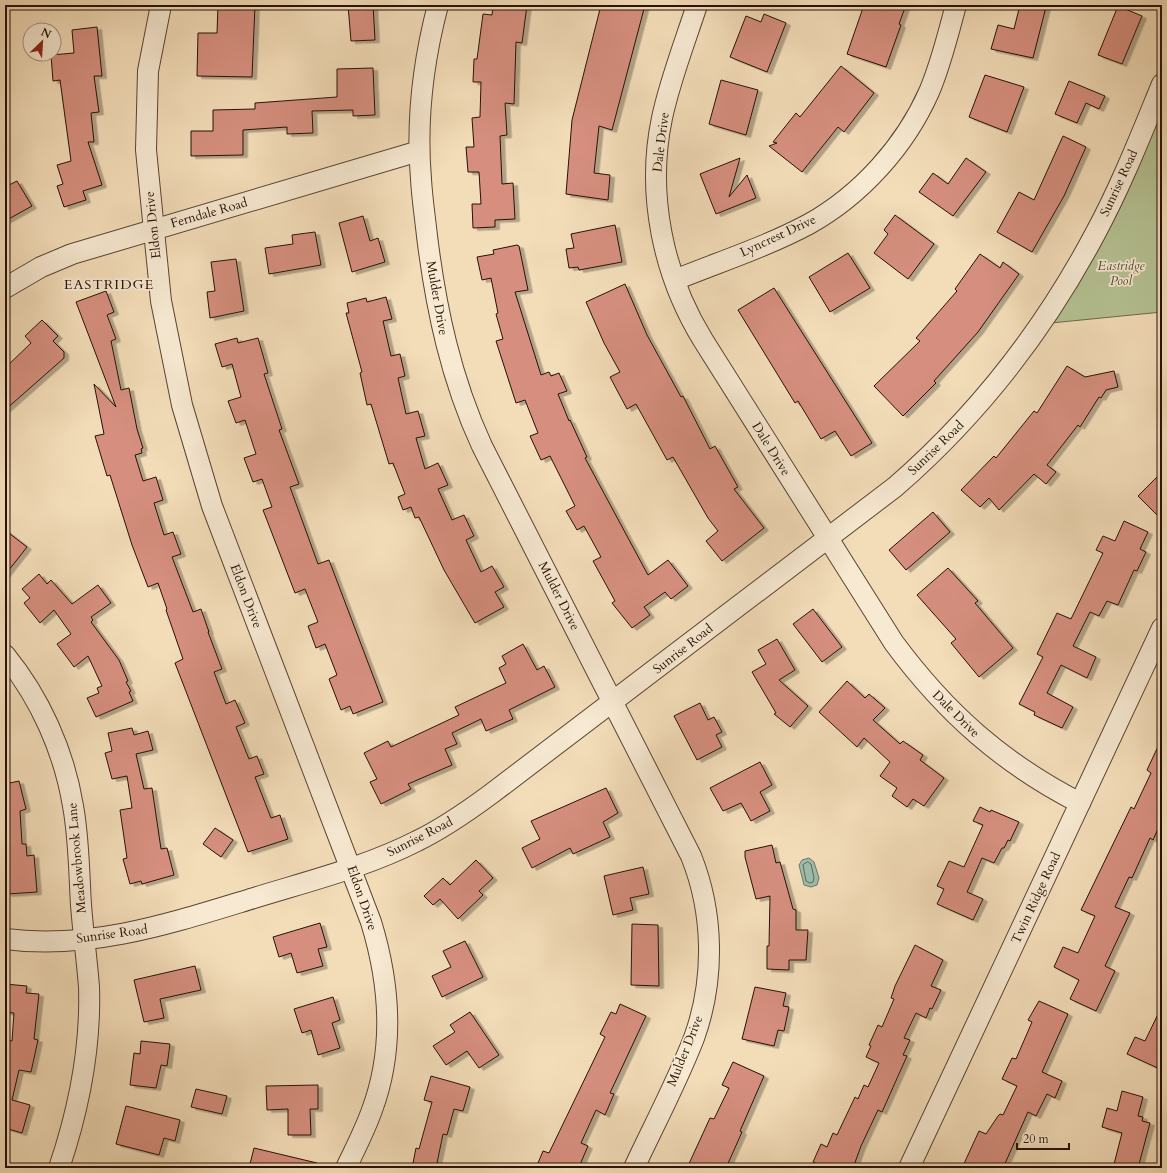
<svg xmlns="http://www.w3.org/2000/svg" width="1167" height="1173" font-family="Cardo,serif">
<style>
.green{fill:#b5c294;stroke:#6e6a4c}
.water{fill:#9dbdaa;stroke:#6e7868}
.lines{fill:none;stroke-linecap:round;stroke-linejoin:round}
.shore{stroke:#626758;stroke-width:1}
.building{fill:#d68f7f;stroke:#271105;filter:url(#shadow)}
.street-casing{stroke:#5a4432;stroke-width:22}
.street{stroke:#f7e9d2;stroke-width:20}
.labels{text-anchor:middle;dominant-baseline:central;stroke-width:3.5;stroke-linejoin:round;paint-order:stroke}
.street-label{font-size:13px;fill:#271105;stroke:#f7e9d2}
.park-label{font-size:13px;font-style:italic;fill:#594f37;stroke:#f7e9d2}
.neighbourhood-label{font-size:14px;letter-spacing:1px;fill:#271105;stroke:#f7e9d2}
</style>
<defs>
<filter id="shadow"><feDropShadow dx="4.5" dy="2.5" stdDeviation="0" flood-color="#0004"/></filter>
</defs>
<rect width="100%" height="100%" fill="#f3ddb9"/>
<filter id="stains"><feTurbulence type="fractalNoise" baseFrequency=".005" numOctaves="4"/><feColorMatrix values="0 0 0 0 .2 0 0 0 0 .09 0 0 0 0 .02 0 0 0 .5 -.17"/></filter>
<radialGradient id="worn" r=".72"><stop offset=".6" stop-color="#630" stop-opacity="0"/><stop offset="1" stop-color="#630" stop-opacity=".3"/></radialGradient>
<polygon class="green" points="1162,84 1162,312 1041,324"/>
<polygon class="water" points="809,858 814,862 819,878 817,885 811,887 804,885 799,865 802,860"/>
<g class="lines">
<polygon class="shore" points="808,862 811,864 814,878 813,882 810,883 806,881 803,865"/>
</g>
<g class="building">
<polygon points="218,5 255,5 252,77 197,76 198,33 217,33"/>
<polygon points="348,5 373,5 375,40 351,41"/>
<polygon points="493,5 527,5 522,43 516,42 514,104 505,103 507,135 500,136 502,184 513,183 515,219 495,220 495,227 473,228 472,204 481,204 479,172 468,172 466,147 474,147 472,118 480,117 481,82 473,82 474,59 477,59 483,14 492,15"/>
<polygon points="601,5 645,5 612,130 599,126 594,173 610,175 608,200 566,194 572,120"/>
<polygon points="864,5 906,5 899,24 901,25 886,67 847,54"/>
<polygon points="1020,5 1039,5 1046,7 1033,58 991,49 998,25 1014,29"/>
<polygon points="1118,6 1142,16 1122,64 1098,55"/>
<polygon points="764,14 786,23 767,72 730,57 746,16 761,22"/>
<polygon points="97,27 102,76 94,76 99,112 91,113 94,142 88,142 102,185 83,191 86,200 64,207 57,186 63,184 57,165 71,161 60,80 53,81 51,55 74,53 72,30"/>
<polygon points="841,66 874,93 844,132 838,127 802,172 769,146 777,143 773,142 796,113 800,117"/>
<polygon points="373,68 375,115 353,116 353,110 312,111 313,133 287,134 287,127 243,130 243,155 191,156 191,131 213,131 213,110 255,109 255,103 337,97 337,69"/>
<polygon points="985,75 1024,87 1007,132 969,117"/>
<polygon points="721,80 758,90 746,135 709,124"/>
<polygon points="1069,81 1105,96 1099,109 1086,103 1077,123 1055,114"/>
<polygon points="1063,136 1086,147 1064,196 1032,252 997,232 1019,192 1034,200"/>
<polygon points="740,158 729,197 747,175 756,198 716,214 700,174"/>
<polygon points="966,158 986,172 953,216 919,192 933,173 948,184"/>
<polygon points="17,181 32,206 5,221 5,187"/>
<polygon points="895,215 934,244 908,279 874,253 888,234 884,230"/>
<polygon points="363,216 370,241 378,238 385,262 352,272 339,223"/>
<polygon points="615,225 622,262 579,270 578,267 569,268 566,249 574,248 571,234"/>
<polygon points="315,232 321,265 269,274 265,248 293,244 292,235"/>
<polygon points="517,245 519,246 528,290 515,292 541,375 549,372 551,376 559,373 567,391 558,394 569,421 570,420 587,457 585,458 648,575 668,560 688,586 671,599 665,592 644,607 650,615 632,628 612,603 615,601 593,561 601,557 584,526 577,530 566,511 575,506 550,456 541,460 530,436 538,433 525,400 516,403 496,341 503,339 496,314 498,313 491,278 482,280 477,257 494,254 493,250"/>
<polygon points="848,253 870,288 830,312 809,277"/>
<polygon points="980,254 1000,268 1003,262 1019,274 978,332 934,381 936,383 903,416 874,386 920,341 916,338 957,291 955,289"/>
<polygon points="236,259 244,311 210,318 207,292 215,291 211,262"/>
<polygon points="625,284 647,335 681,397 683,396 710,449 715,446 738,487 734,489 764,528 722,561 706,541 718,531 708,518 673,457 667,460 636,404 627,409 610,377 620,372 604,343 586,302"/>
<polygon points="774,288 872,443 851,456 835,431 821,439 798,401 795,403 738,310"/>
<polygon points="106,291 114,312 107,315 116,339 111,341 121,390 129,388 137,429 143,448 141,449 142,453 135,455 143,481 156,477 163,500 154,503 164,535 173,532 181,554 172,557 193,612 201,609 209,632 208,632 222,669 214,672 226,704 235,700 245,723 236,727 249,759 257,756 264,774 255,777 271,818 280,815 288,839 248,852 175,663 183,659 166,610 167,609 158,583 148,587 132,545 110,475 107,476 95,436 104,434 94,384 116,407 76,302"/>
<polygon points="386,297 392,319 383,321 391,356 400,354 405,376 398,378 406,414 418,411 425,436 416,438 425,469 438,463 448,485 438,489 452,520 464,515 474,536 466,540 481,572 492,566 504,587 495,592 504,607 475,623 444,570 419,517 415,518 411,507 403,510 398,497 405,494 393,463 389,464 371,404 367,405 360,373 362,372 346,313 349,313 347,303 366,298 367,302"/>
<polygon points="42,320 58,336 53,341 64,352 64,358 5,410 5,368 31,343 25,336"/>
<polygon points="237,338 238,343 258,338 268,373 264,374 282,429 279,430 299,484 290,487 318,564 329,560 383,702 353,714 350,706 341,710 329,679 337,675 325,644 316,648 308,626 318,622 305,589 295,593 263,510 272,507 262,479 253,482 244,458 256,454 245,420 236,423 228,401 241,397 232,364 222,367 215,344"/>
<polygon points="1067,366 1085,377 1114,371 1118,387 1106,390 1101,398 1099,397 1080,427 1078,425 1047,465 1056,472 1046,484 1034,474 999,510 989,498 980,507 961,490 994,456 996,458 1034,411 1037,413"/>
<polygon points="1162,472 1162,520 1138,496"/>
<polygon points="933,512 950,532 906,570 889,550"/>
<polygon points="1124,521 1148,532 1140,549 1146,552 1137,571 1134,570 1118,605 1107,601 1099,616 1090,612 1073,646 1096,657 1087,678 1061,665 1047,693 1073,707 1062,728 1034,715 1035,712 1019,704 1043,657 1037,654 1057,613 1071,619 1103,553 1096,550 1103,536 1115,541"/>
<polygon points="5,530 27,547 5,575"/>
<polygon points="948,568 978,601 975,603 1013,648 979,677 951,643 956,639 917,595"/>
<polygon points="39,574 47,584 51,580 72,604 98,585 111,603 91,617 93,620 91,622 119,660 128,681 126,682 131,691 129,692 133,701 96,717 87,698 99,693 97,688 102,686 88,656 74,667 57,644 71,634 54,610 40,623 24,603 30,598 22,589"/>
<polygon points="813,609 842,647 822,662 793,624"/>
<polygon points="777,639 795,670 779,680 808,706 790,727 774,714 776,713 752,672 766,664 758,650"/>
<polygon points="523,644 537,670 544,666 555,687 509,710 513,719 486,731 481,719 452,733 457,744 445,749 452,765 408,784 411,789 381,804 370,782 377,779 364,753 388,741 391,747 459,715 455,707 506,683 499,668 506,664 502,656"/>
<polygon points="847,681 865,698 869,694 885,708 873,720 900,744 903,741 923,755 920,760 944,778 924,806 913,799 907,807 892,796 897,788 880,776 890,762 864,738 857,747 819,712"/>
<polygon points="700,703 708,720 714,717 722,732 716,735 722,747 697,760 674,716"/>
<polygon points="132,728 134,735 148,731 153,750 136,754 144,789 152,788 161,849 167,848 174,875 142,884 141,881 130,884 123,859 127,858 120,810 132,808 127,776 112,779 105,753 112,751 108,733"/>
<polygon points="1162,738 1162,820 1153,840 1150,838 1132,878 1129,877 1115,907 1130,913 1105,966 1115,971 1096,1011 1070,999 1079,980 1054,967 1063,947 1078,953 1095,916 1081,910 1131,807 1134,809 1151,773 1147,770"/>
<polygon points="760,762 772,785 760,792 770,811 751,821 741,803 723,811 710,788"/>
<polygon points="19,781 26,809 20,811 22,844 26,844 27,856 34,855 37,892 7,894 5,867 5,784"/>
<polygon points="606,788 618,813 603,822 610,837 573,854 570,848 532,868 522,848 540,839 531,821"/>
<polygon points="980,807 990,812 991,810 1019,822 1010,841 1008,840 1004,848 1002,848 994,863 982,858 967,892 983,899 973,920 937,904 944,889 937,886 949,861 964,867 983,825 973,821"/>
<polygon points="215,828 233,840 221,857 203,844"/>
<polygon points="772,845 776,863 780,862 793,909 796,910 796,930 808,930 806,960 789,960 789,970 767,969 767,946 769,946 770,896 756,899 745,857 745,851"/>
<polygon points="476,860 493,878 479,891 483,895 458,919 440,899 433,905 424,896 443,878 450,885"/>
<polygon points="643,867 649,894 630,898 633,910 613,915 604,876"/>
<polygon points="320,923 327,947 318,949 323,966 297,973 291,953 279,957 273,937"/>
<polygon points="632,924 658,925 659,986 631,985"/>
<polygon points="465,941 483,977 442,997 432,976 451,967 443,951"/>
<polygon points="915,945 943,960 931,986 941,990 932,1009 930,1008 926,1018 916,1013 904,1038 910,1040 903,1055 907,1056 882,1112 878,1110 861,1146 853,1168 826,1168 813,1162 821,1144 827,1147 833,1133 837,1135 855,1097 858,1099 864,1085 868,1087 879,1063 866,1057 871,1046 869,1045 878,1025 882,1027 894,999 891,998 895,986"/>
<polygon points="195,966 201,990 160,999 164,1018 144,1022 134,980"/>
<polygon points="5,984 27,986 26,993 39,994 34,1039 38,1040 31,1072 19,1070 12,1100 30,1105 22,1133 5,1128 5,1039 12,1041 14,1013 5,1012"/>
<polygon points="755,987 786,993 783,1006 789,1007 784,1031 778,1030 774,1046 742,1039"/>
<polygon points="333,997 340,1020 332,1023 340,1048 318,1055 311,1030 302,1033 294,1009"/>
<polygon points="1039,1001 1068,1014 1042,1072 1062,1081 1055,1098 1047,1094 1036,1116 1028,1112 1003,1168 962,1168 979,1131 986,1134 998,1116 1000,1114 1003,1115 1017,1086 1002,1079 1012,1058 1016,1059 1032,1022 1028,1020"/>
<polygon points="620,1004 646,1016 610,1093 614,1094 605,1115 596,1110 581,1143 588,1146 579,1167 580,1168 542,1168 543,1166 538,1163 543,1151 549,1153 605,1037 600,1034 611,1012 616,1014"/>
<polygon points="1162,1006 1162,1070 1127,1054 1135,1037 1145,1041"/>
<polygon points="470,1012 499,1055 479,1068 467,1051 446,1065 433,1046 455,1032 450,1025"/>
<polygon points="141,1041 170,1044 167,1066 161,1065 156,1088 130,1085 134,1053 140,1054"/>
<polygon points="733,1062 764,1076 740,1131 742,1132 726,1168 687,1168 710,1118 714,1119 729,1088 722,1085"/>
<polygon points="431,1076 470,1087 463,1111 454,1109 447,1135 443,1134 436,1168 412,1168 416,1148 419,1149 432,1102 424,1100"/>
<polygon points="318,1085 318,1109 310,1109 311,1135 288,1135 288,1109 267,1110 266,1086"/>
<polygon points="196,1089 227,1096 222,1114 191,1107"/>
<polygon points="1122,1091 1143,1097 1138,1116 1143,1117 1142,1121 1150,1123 1138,1168 1113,1168 1122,1133 1102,1127 1107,1108 1117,1111"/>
<polygon points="126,1106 180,1120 175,1141 164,1138 159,1155 116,1144"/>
<polygon points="254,1148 317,1163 316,1168 249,1168"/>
</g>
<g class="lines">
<g class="street-casing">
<g id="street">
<path d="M161,5l-13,66 -2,79 15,151 21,104 30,101 159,416c19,62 24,126 1,188 -7,20 -17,39 -26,58"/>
<path d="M438,5c-15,57 -22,115 -17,174 1,19 4,38 6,57 9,73 24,143 55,210l209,410c23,57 24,124 3,182 -17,44 -40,87 -60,130"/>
<path d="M697,5c-12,37 -27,75 -35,113 -16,76 1,157 41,222l191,303c52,70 108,120 186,160"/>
<path d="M675,280c44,-18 91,-33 134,-56 52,-29 96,-78 120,-132 12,-28 19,-58 27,-87"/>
<polyline points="5,288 41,267 72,254 419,151"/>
<path d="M5,655c35,43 59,96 68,151 6,32 6,66 8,99 2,27 6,55 8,82 2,63 -10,122 -30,181"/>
<path d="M5,939c87,11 167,-16 249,-41 55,-17 112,-31 163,-57 27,-13 51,-30 74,-47l404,-307c83,-72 149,-157 200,-253 26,-48 46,-99 67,-150"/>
<polyline points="909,1168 1162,628"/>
</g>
</g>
<use href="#street" class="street"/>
</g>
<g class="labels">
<g class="street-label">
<text transform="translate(661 142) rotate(-83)">Dale Drive</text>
<text transform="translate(1119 183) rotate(-65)">Sunrise Road</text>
<text transform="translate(209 213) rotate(-16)">Ferndale Road</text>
<text transform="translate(153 225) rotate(-96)">Eldon Drive</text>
<text transform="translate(778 236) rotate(-25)">Lyncrest Drive</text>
<text transform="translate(437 298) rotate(80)">Mulder Drive</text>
<text transform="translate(936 448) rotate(-44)">Sunrise Road</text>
<text transform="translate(771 449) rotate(58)">Dale Drive</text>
<text transform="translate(246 596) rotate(69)">Eldon Drive</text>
<text transform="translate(559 596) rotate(63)">Mulder Drive</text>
<text transform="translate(683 649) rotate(-38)">Sunrise Road</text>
<text transform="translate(956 714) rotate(45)">Dale Drive</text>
<text transform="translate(420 837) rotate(-27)">Sunrise Road</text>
<text transform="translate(77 858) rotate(-95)">Meadowbrook Lane</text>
<text transform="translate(362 898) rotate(71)">Eldon Drive</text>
<text transform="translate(1036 898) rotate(-65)">Twin Ridge Road</text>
<text transform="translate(112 934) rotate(-8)">Sunrise Road</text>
<text transform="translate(685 1051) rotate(-68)">Mulder Drive</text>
</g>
<g class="park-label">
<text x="1121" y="266">Eastridge<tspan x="1121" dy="15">Pool</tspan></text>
</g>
<g class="neighbourhood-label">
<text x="109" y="284">EASTRIDGE</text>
</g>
</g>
<rect width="1167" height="1173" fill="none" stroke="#f3ddb9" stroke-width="20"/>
<rect x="6" y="6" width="1155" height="1161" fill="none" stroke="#271105" stroke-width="2"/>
<rect x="10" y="10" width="1147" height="1153" fill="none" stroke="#271105"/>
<g transform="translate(42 42) rotate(25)"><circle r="19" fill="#f7e9d2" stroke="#a49380"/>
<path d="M0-3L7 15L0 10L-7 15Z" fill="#8f2418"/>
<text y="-6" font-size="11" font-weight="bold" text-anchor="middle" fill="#271105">N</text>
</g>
<path d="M1017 1143v6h52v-6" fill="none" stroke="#271105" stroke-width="2"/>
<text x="1023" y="1143" font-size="12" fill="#271105" stroke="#f7e9d2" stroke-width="3" paint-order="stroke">20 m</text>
<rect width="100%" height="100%" filter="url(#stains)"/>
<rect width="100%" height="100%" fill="url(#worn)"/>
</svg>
